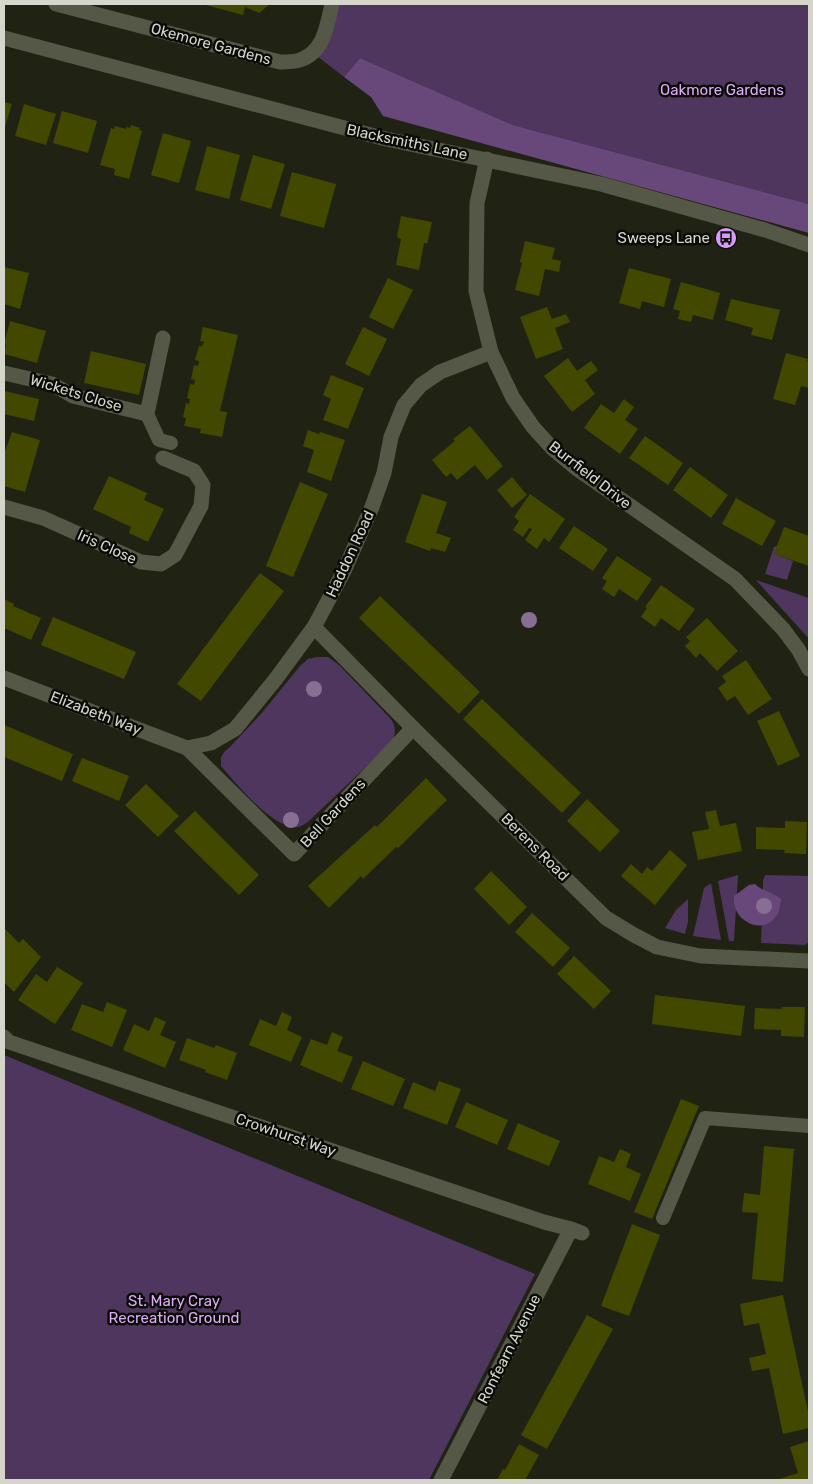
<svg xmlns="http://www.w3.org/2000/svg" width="813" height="1484" font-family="Rubik,sans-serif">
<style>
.green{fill:#4f365e}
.forest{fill:#68487a}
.building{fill:#434800}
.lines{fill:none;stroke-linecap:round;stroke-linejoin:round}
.service{stroke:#555747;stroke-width:14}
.minor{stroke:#555747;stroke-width:15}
.secondary{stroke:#555747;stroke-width:15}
.tree{fill:#886e92}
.labels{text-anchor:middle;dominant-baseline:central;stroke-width:5;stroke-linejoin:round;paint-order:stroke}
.street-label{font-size:15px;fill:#d4d6cc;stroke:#0a0b06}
.park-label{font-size:15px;fill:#ddacf9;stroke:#0a0b06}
.poi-label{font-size:15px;fill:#d4d6cc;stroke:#0a0b06;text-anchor:end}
</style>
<rect width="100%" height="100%" fill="#202214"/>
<g class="green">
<polygon points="332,4 809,4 809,204 513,125 360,58 344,77 313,53"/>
<polygon points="777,546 775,554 793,561 787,580 765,574 774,547"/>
<polygon points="756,580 809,598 809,639"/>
<path d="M317,657h11l11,8 50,52c7,8 7,14 4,24l-82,78c-3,3 -8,7 -13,8 -25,3 -62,-44 -77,-61v-9l4,-6 6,-5 30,-32 39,-48 8,-7z"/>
<polygon points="738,875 734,941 729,941 718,881"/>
<polygon points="765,875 809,876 809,942 805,945 761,943 763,881"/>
<polygon points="711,883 721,940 693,936 704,888"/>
<polygon points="688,899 688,922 685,934 665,928 676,910"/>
<polygon points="4,1055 535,1274 429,1480 4,1480"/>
</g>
<g class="forest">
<polygon points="360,58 513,125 809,204 809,233 383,116 371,97 344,77"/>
<path d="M755,884c8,8 18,8 26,15 -1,5 -1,12 -4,16 -14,22 -46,6 -43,-19l15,-11z"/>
</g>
<g class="building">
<polygon points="202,4 270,4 259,13 245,7 243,15"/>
<polygon points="4,102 12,104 4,130"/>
<polygon points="24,104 56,114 46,145 15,136"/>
<polygon points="62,111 97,121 88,153 53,143"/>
<polygon points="131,125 140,128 139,130 142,131 129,179 114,175 115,169 100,165 111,128 114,129 115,126 126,129 126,127 130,128"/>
<polygon points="163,133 191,141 179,183 151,175"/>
<polygon points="207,146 240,155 229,199 195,190"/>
<polygon points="253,155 285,164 271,209 240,200"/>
<polygon points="292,172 336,184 324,228 280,216"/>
<polygon points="401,216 432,222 427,244 424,243 419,270 396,265 401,239 397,237"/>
<polygon points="525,241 555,248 552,259 561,261 559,272 545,269 539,296 515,290 522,263 520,262"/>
<polygon points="4,267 29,273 20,309 4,304"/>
<polygon points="629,268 671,279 664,307 642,301 640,309 619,303"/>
<polygon points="388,278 413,290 393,329 369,317"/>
<polygon points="681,282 720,293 713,320 693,315 691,322 678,319 680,311 673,309"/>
<polygon points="731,299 780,310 772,340 751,335 753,328 725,320"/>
<polygon points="547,307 552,319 566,314 570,322 555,328 563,349 536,359 520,317"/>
<polygon points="10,321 46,331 37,363 4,354 6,345 4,344"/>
<polygon points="203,327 238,335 220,411 227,412 222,437 200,433 201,429 184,426 186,418 183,417 186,403 189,404 190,399 187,398 190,384 194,385 195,380 191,379 194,365 198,366 199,361 195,360 199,346 202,346 204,342 200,341"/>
<polygon points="363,327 387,339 369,376 345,364"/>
<polygon points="91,351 146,364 139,395 84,383"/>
<polygon points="786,353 808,359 807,361 809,361 809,388 801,386 795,405 773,399"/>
<polygon points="568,358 577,371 591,361 598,370 585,380 595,394 572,412 544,376"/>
<polygon points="331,375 364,388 348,429 323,420 331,399 323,395"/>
<polygon points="4,391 39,399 34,421 4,414"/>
<polygon points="624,399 634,407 625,420 638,429 620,454 584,428 601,404 614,413"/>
<polygon points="470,426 503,466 487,480 475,465 457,480 451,473 446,477 432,460 455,441 453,439"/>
<polygon points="308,430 319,434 320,432 345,440 331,481 307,472 314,450 303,446"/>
<polygon points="12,432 40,440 25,492 4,486 4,454"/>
<polygon points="645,436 683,463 668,485 629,458"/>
<polygon points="690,467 728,495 711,518 673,490"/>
<polygon points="109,476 147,493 144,500 164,509 148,542 129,533 131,527 93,509"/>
<polygon points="512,477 527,495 512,508 497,490"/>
<polygon points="300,482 328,494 293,577 266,566"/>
<polygon points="422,494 447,502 436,533 451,538 445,552 431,548 430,551 405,542"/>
<polygon points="530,494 565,519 549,542 544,538 537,549 525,540 532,529 529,528 523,537 513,530 519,521 514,517"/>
<polygon points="736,498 776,521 762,546 722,524"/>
<polygon points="574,526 608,549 593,571 559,548"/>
<polygon points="784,527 809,536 809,566 774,554"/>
<polygon points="617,556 652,579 637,601 619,589 614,597 602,589 607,581 602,578"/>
<polygon points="260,573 284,591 201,701 177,684"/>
<polygon points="661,585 695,609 679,631 661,618 655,627 641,617 647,608 645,607"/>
<polygon points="380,596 480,692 459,714 359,618"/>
<polygon points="4,599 14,604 13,606 41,618 31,640 4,628"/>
<polygon points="53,617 136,652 124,679 41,645"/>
<polygon points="707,618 738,651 717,671 700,653 696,658 685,646 690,641 686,637"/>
<polygon points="746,660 772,699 748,715 735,696 727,701 718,688 726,682 722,676"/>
<polygon points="482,699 581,793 562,813 463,719"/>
<polygon points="779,711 800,756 778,766 757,721"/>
<polygon points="4,725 73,754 62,781 4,757"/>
<polygon points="82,758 129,776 119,801 72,781"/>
<polygon points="426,778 447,800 398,848 396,847 363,879 361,876 329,908 308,886 375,825 377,827"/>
<polygon points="146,784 179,816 158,837 125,805"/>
<polygon points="587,799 620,831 600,852 567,821"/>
<polygon points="716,810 720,826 736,823 742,851 698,860 692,832 709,829 705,812"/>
<polygon points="195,811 259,875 239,895 174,831"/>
<polygon points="785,821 807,822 806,854 784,853 785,850 756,849 756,827 785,828"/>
<polygon points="670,850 687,865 655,905 621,876 631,864 642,874 647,867 652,871"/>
<polygon points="491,871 527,907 509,925 474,889"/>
<polygon points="532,913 570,948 553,967 515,932"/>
<polygon points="4,928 19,943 23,939 41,957 14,992 4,982"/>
<polygon points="574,956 611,991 594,1009 557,974"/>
<polygon points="57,967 83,983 55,1024 18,1000 36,974 47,982"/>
<polygon points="655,995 745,1006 741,1036 652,1024"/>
<polygon points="107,1002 127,1010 112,1047 71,1030 82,1004 103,1012"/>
<polygon points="782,1007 805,1007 804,1037 781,1036 781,1030 754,1029 755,1008 782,1009"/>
<polygon points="282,1012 292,1017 287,1030 302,1037 291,1062 249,1045 260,1019 276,1026"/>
<polygon points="155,1017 166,1022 160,1035 176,1042 165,1068 123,1050 134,1024 149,1031"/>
<polygon points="332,1032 343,1037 337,1051 353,1057 342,1083 300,1065 311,1039 327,1045"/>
<polygon points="187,1038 214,1048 216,1045 237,1053 227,1080 205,1072 206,1070 179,1060"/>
<polygon points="363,1061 405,1079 393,1106 351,1089"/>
<polygon points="439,1081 461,1089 447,1125 403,1108 413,1082 435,1091"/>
<polygon points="681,1099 699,1106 652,1219 634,1212"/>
<polygon points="466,1102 508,1120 497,1145 455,1127"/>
<polygon points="518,1123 560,1141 549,1166 507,1149"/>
<polygon points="764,1146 794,1149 783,1282 752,1279 758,1213 742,1212 744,1193 760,1195"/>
<polygon points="620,1149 631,1154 626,1167 641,1174 630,1201 588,1184 599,1156 614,1162"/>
<polygon points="632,1224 660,1235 629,1316 601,1306"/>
<polygon points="783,1295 809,1416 809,1428 783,1434 769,1368 752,1371 749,1358 766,1354 759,1323 744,1326 740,1304"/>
<polygon points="587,1315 613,1329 547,1449 521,1435"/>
<polygon points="809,1441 809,1480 776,1480 798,1473 790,1447"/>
<polygon points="519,1444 539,1455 525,1480 497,1480 503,1469 505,1470"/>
</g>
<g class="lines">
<g class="service">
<polyline points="147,414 159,440 171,443"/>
<polyline points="663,1218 705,1118 809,1126"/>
</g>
<g class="minor">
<path d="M56,4l224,58c6,0 14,0 20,-2 24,-8 27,-34 32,-56"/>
<polyline points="487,159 477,203 476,291 491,352 513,398 533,427 552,448 576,468 735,579 783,629 798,649 809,669"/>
<polyline points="4,373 52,384 73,396 147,414 163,338"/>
<polyline points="4,507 43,518 141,562 161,564 175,555 201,506 203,485 194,471 163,458"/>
<polyline points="314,627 413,728 606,918 634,935 657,947 701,956 809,961"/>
<polyline points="4,678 187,748 294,854 413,728"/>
<polyline points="187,748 211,743 235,729 275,680 314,627 344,571 372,507 384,473 391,437 404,405 421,385 440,372 491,352"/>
<polyline points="4,1037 9,1042 544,1222 571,1229"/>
<polyline points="441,1480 571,1229 582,1233"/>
</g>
<polyline class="secondary" points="4,38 386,139 601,184 765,230 809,245"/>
</g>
<g class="tree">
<circle cx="529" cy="620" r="8"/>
<circle cx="314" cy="689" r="8"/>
<circle cx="291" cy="820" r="8"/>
<circle cx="764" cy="906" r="8"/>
</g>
<defs>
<g id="bus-disc" transform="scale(1.125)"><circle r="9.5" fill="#d79bf9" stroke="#0a0b06"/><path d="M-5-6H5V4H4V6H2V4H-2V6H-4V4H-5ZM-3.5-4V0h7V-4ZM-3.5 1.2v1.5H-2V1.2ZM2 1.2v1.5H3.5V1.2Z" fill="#111"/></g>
</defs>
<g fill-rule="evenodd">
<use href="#bus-disc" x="726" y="238"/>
</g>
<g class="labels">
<g class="street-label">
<text transform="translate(211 44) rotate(15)">Okemore Gardens</text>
<text transform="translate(407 142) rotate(12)">Blacksmiths Lane</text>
<text transform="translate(76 393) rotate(17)">Wickets Close</text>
<text transform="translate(590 475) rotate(38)">Burrfield Drive</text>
<text transform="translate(107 547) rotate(24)">Iris Close</text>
<text transform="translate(350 554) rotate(-65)">Haddon Road</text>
<text transform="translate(96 713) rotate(21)">Elizabeth Way</text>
<text transform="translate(333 813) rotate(-47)">Bell Gardens</text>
<text transform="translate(535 847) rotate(45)">Berens Road</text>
<text transform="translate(286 1135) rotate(19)">Crowhurst Way</text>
<text transform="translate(509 1349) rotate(-63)">Ronfearn Avenue</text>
</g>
<g class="park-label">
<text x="722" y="90">Oakmore Gardens</text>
<text x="174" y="1301">St. Mary Cray<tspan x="174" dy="17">Recreation Ground</tspan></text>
</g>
<g class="poi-label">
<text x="710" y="238">Sweeps Lane</text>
</g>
</g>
<rect width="813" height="1484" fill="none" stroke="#d4d6cc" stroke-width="10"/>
</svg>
